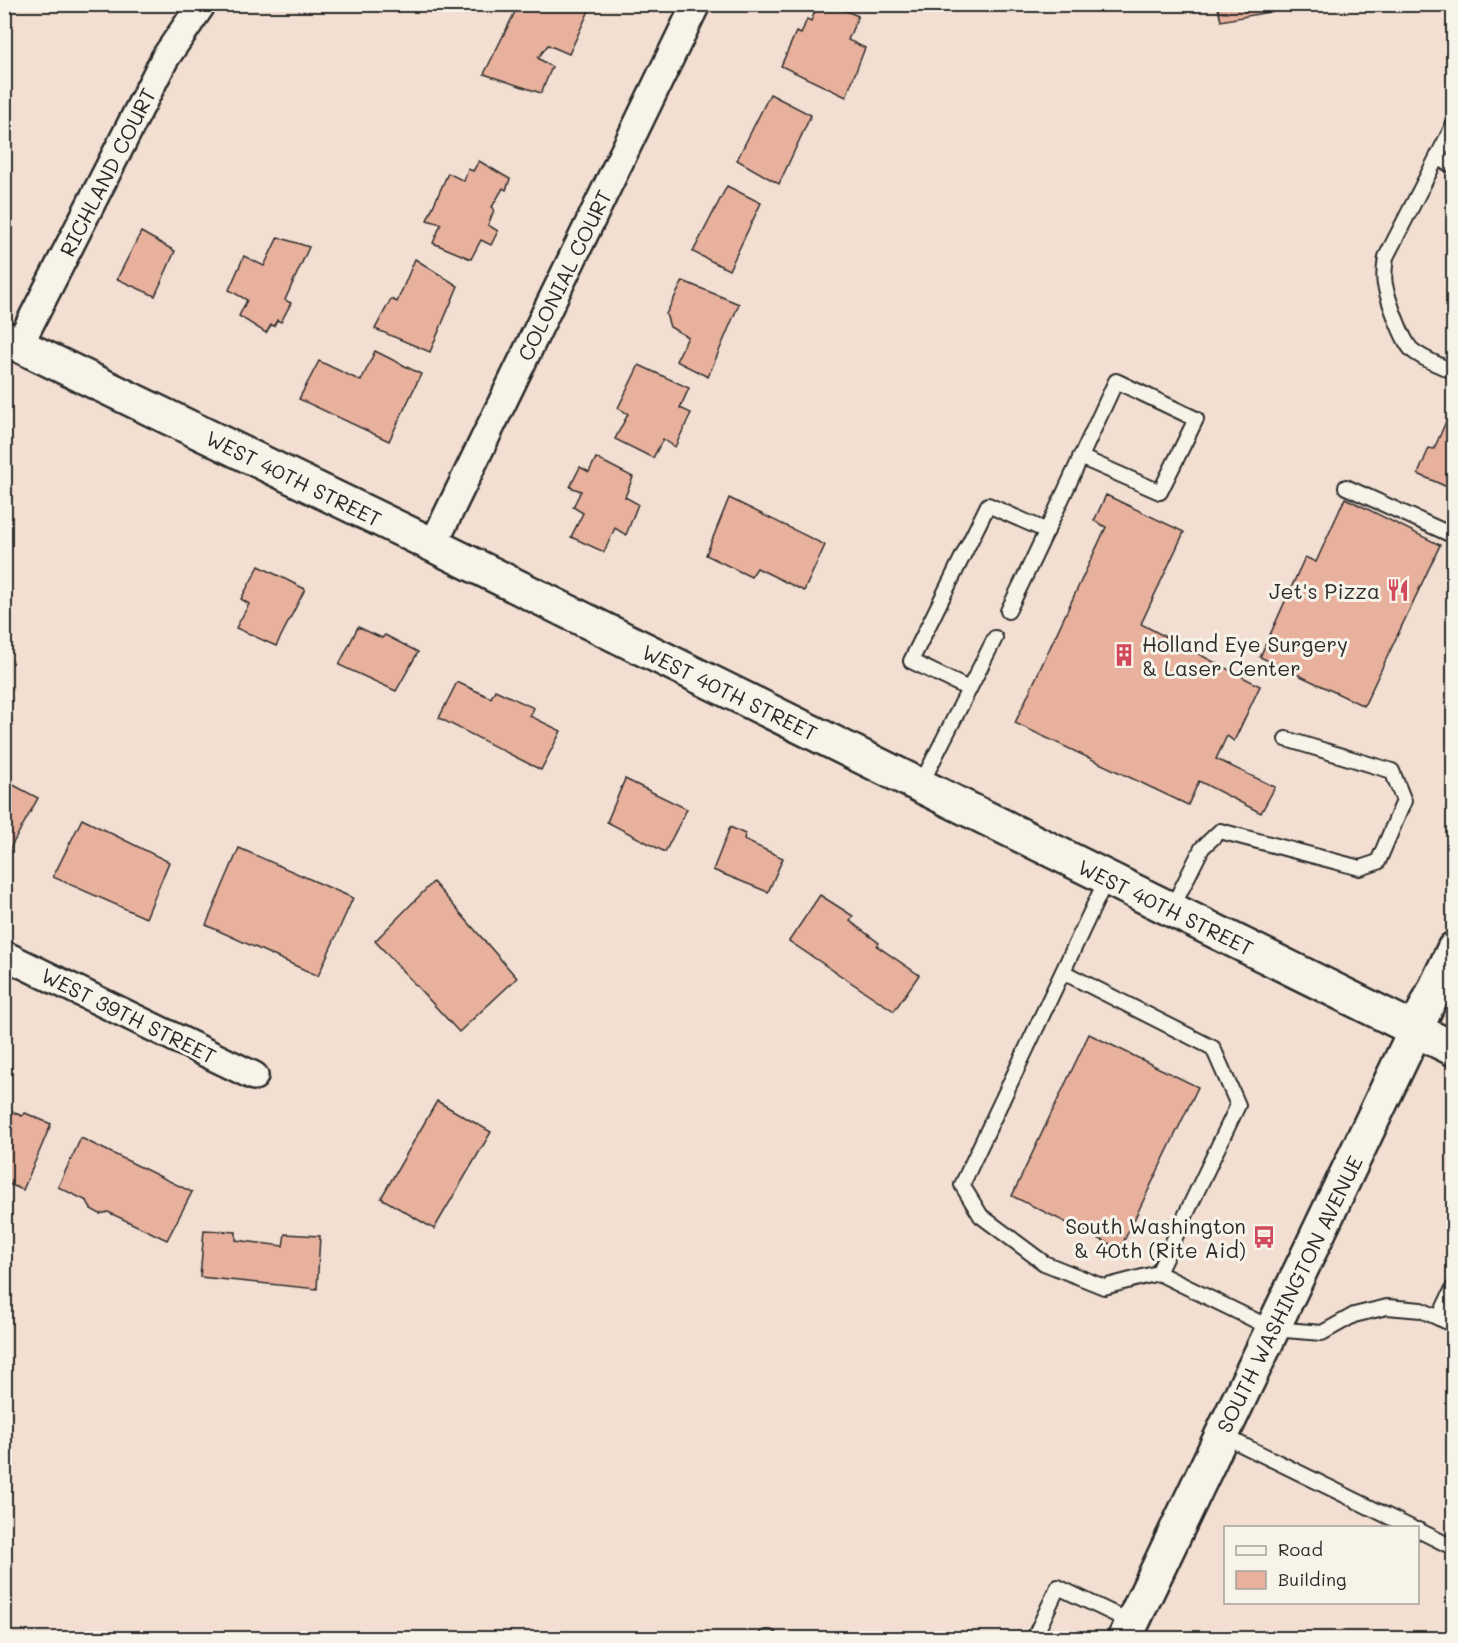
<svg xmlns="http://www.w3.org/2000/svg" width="1458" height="1643" font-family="Mali,sans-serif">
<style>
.building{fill:#e8b19d;stroke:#2b2b2b;stroke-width:1.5}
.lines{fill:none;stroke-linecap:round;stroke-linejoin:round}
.lane-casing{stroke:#2b2b2b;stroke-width:18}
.street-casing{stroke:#2b2b2b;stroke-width:32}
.secondary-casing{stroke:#2b2b2b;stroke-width:38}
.primary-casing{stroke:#2b2b2b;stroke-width:38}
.lane{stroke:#f7f3e8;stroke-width:14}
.street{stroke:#f7f3e8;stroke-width:27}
.secondary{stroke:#f7f3e8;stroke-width:33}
.primary{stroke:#f7f3e8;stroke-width:33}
.labels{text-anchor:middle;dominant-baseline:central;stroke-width:6;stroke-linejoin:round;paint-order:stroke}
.street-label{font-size:21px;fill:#2b2b2b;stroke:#f7f3e8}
.poi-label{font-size:21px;fill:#2b2b2b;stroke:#f7f3e8;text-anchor:end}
</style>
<rect width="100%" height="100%" fill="#f2dfd2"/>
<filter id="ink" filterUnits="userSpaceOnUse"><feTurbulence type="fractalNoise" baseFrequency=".0167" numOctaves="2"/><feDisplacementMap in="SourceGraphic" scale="12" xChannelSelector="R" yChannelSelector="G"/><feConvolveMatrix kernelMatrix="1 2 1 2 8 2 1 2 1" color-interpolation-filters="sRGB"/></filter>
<g filter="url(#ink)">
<g class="building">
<polygon points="519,4 592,4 569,54 548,45 538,58 552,67 541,93 484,74"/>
<polygon points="818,4 830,4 858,16 848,40 865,48 846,97 781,66 796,32 801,34 807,19 811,21"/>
<polygon points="1217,4 1266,4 1269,12 1221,21"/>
<polygon points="770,94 811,115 779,184 737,160"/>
<polygon points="479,161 510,179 506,190 503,188 492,207 494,210 488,225 498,231 491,245 481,240 471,259 433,243 441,224 427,220 448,173 464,181 468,169 473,171"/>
<polygon points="727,186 761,203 729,270 693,252"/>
<polygon points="141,232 175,251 155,296 117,279"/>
<polygon points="278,237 309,247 285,300 291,303 281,322 277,320 274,326 271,325 266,333 239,316 247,300 229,290 244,256 264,266"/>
<polygon points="415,259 458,286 430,352 375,329 391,299 397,302"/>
<polygon points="683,281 739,304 708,377 676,361 688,337 670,327 666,314"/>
<polygon points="375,351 421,374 389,441 299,399 319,361 361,381"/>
<polygon points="639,365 689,388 680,408 691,413 675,447 663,439 653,458 615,439 628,414 618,408"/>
<polygon points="1451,410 1454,412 1454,490 1418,474 1429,448 1434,449"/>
<polygon points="596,458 633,477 625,497 638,504 626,535 615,528 604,552 571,537 583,513 573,507 581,491 570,487 580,467 589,472"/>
<polygon points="1106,495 1184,532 1141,624 1260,686 1234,741 1227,736 1216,759 1275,787 1261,813 1199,781 1188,805 1015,723 1106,527 1094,521"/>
<polygon points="729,498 825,545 804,591 757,568 751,577 706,555"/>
<polygon points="1345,498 1440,545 1364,706 1260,657 1305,557 1316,562"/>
<polygon points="259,566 305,589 276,646 236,628 249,604 241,599"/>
<polygon points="358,627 382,638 385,635 418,652 396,691 339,665"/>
<polygon points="457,682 491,698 495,690 534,708 530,716 561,731 541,770 439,718"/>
<polygon points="625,779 687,809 665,852 607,822"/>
<polygon points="4,780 38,798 9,850 4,848"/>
<polygon points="82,819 169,862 146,918 53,877"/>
<polygon points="730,827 745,834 744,840 783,858 768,892 713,870"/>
<polygon points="239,848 353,898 318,976 206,925"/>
<polygon points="433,882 517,978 459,1032 375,941"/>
<polygon points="820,895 853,916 850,921 879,943 877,946 919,975 894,1011 789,941"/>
<polygon points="1089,1034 1198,1087 1120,1249 1012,1196"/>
<polygon points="437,1101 491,1132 434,1229 381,1198"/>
<polygon points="4,1108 22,1116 25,1113 51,1124 23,1190 4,1182"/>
<polygon points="81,1138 192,1192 167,1240 108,1212 100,1214 91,1209 87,1201 58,1187"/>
<polygon points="204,1230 236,1232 236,1240 283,1246 285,1234 320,1236 317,1289 200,1277"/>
</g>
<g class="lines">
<g class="lane-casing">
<g id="lane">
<path d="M1454,124l-68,133c-1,9 -3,18 -1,28 3,14 17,55 27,65 12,10 28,15 42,22"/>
<polyline points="1437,158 1454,166"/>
<polyline points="1346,487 1454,536"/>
<path d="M1008,611c38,-76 72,-153 108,-230l80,38 -36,73 -80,-35"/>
<polyline points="969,689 911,661 988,505 1047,531"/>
<polyline points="920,786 995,638"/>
<polyline points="1107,878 962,1185 981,1216 1044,1263 1104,1287 1158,1273 1273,1329 1322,1333 1354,1315 1387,1307 1421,1310 1439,1318 1454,1286"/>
<polyline points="1171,910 1202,848 1220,831 1360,868 1378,862 1404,801 1392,771 1286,739"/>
<polyline points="1063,972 1213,1048 1238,1105 1158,1273"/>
<polyline points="1439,1318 1454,1325"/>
<polyline points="1222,1435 1412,1528"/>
<polyline points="1418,1530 1454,1548"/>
<polyline points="766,1638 770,1638"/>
<polyline points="1034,1638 1058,1587 1133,1623"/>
</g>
</g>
<g class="street-casing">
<g id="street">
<polyline points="19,345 165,58 202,4"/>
<polyline points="433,545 696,4"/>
<polyline points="4,955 254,1076"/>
</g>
</g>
<g class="secondary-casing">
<polyline id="secondary" points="4,338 433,545 1454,1049"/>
</g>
<g class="primary-casing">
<polyline id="primary" points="1125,1638 1454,949"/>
</g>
<use href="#lane" class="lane"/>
<use href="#street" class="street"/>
<use href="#secondary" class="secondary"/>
<use href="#primary" class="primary"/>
</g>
</g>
<defs>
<g id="restaurant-bare" transform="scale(1.8)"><path d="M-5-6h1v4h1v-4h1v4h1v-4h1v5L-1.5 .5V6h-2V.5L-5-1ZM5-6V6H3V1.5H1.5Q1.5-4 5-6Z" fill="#d1495b" stroke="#f7f3e8" stroke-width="2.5" paint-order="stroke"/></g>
<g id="building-bare" transform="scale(1.8)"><path d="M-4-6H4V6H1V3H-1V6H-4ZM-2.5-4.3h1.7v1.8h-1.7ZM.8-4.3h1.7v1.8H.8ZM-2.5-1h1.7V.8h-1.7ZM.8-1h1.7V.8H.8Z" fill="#d1495b" stroke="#f7f3e8" stroke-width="2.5" paint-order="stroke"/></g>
<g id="bus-bare" transform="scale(1.8)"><path d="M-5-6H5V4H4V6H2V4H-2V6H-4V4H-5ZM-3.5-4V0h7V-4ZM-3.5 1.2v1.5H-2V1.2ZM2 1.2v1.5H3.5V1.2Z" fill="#d1495b" stroke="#f7f3e8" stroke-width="2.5" paint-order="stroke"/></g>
</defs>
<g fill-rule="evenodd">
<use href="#restaurant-bare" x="1398" y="590"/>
<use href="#building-bare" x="1124" y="655"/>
<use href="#bus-bare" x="1264" y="1237"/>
</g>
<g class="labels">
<g class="street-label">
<text transform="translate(107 172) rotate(-63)">RICHLAND COURT</text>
<text transform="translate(564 275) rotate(-64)">COLONIAL COURT</text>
<text transform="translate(294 478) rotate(26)">WEST 40TH STREET</text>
<text transform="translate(730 692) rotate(26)">WEST 40TH STREET</text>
<text transform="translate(1166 907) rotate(26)">WEST 40TH STREET</text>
<text transform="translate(129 1015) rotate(26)">WEST 39TH STREET</text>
<text transform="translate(1289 1294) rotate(-64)">SOUTH WASHINGTON AVENUE</text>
</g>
<g class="poi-label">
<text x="1380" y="590">Jet's Pizza</text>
<text x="1142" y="643" text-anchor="start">Holland Eye Surgery<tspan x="1142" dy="24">&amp; Laser Center</tspan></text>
<text x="1246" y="1225">South Washington<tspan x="1246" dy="24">&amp; 40th (Rite Aid)</tspan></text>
</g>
</g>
<rect width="1458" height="1643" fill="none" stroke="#f7f3e8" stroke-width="24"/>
<rect x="12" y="12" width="1434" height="1619" fill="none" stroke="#2b2b2b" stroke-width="2" filter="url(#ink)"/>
<rect x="1224" y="1526" width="195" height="78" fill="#f7f3e8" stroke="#a5a39c" stroke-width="1.5"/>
<rect x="1236" y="1546" width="30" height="9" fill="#f7f3e8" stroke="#a5a39c" stroke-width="1.5"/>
<text x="1278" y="1556" font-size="18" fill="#2b2b2b">Road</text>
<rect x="1236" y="1571" width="30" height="18" fill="#e8b19d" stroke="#a5a39c" stroke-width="1.5"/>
<text x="1278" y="1586" font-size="18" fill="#2b2b2b">Building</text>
</svg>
